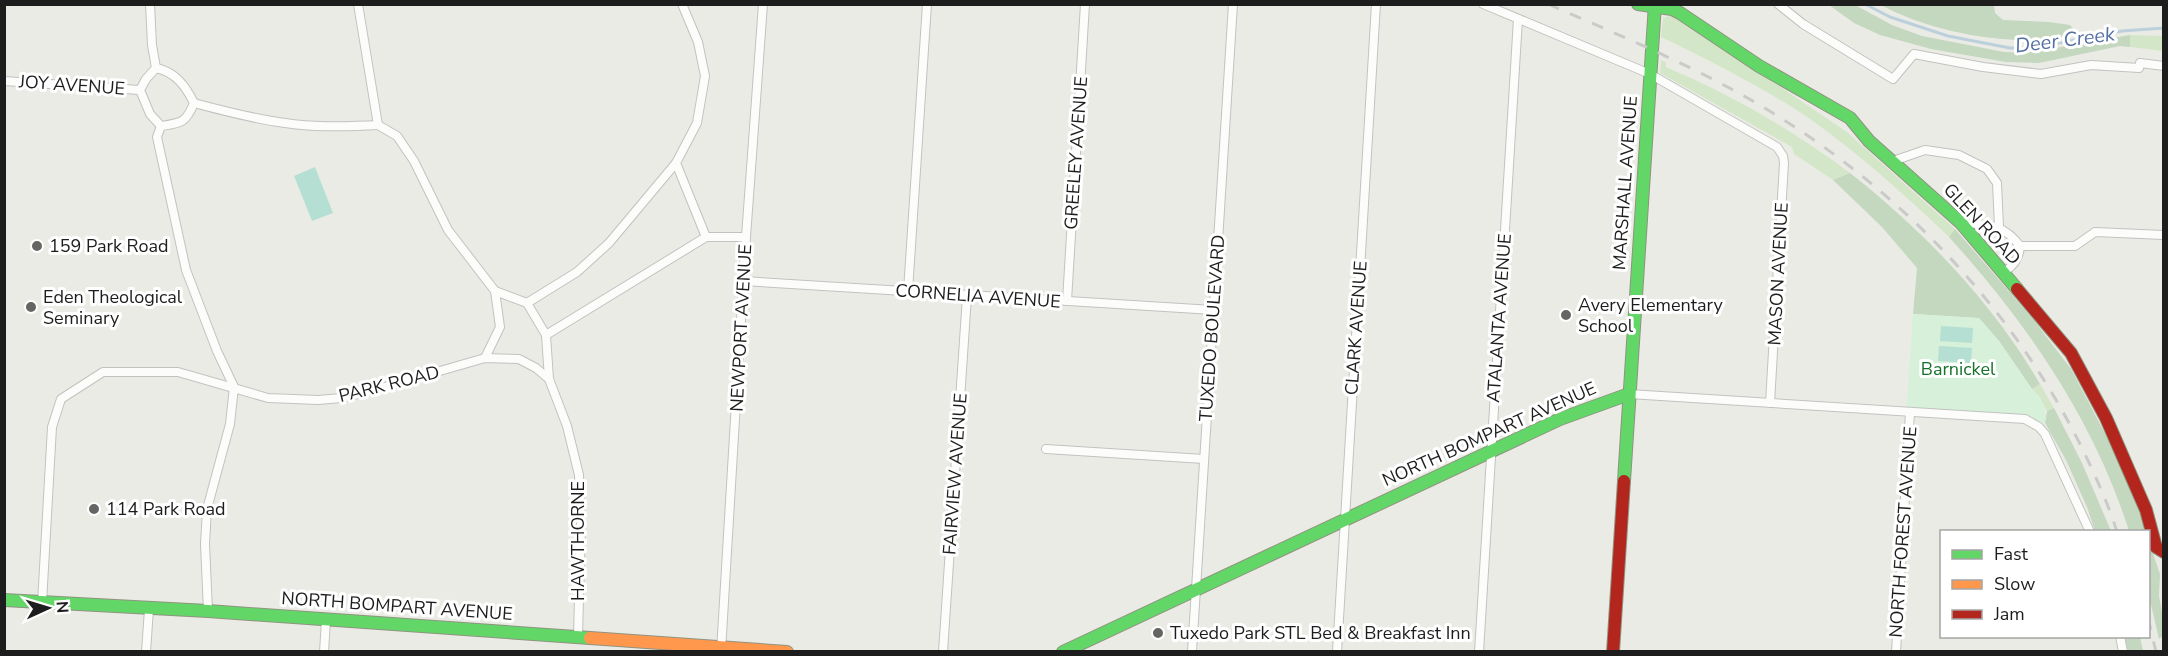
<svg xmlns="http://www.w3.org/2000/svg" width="2168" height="656" font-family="'Nunito Sans',sans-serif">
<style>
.grass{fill:#d3e7c8}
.forest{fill:#c3d8be}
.park{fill:#d6f0da}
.pitch{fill:#b5dfd3}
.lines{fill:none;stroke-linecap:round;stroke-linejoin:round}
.stream{stroke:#bcd0dc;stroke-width:3}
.street-casing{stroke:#c2c2c0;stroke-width:10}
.fast-casing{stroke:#8f9480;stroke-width:14}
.slow-casing{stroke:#8f9480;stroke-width:14}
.jam-casing{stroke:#8f9480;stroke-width:14}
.street{stroke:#fcfcfb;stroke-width:8}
.fast{stroke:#63d668;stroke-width:12}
.slow{stroke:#ff974d;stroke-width:12}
.jam{stroke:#b3261e;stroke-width:12}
.rail{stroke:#cacac9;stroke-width:3;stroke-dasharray:12 12;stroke-linecap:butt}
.poi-dot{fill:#656563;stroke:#fff;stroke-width:2}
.labels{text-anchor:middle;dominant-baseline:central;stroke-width:6;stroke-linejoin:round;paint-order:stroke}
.street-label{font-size:18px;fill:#1d1d1d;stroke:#fff}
.poi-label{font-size:18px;fill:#1d1d1d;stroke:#fff;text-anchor:start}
.park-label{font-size:18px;fill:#16712c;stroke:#fff}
.water-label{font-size:20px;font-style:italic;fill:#536fa3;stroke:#fff}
</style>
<rect width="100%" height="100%" fill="#ebebe6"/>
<g class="grass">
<path d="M1670,16l19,9 158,107 108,97 -6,8c-42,-40 -85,-79 -132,-113 -48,-34 -103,-61 -156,-87l2,-19z"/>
<polygon points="2130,35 2163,36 2163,51 2130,47"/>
<path d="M1661,60l5,2v5c66,28 127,63 184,106l-17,7 -39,-26 -2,-7 -132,-74z"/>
<polygon points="2040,384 2054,408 2047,411 2039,396 2032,389"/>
</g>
<g class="forest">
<polygon points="1829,5 1855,5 1892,25 1922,36 2004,52 2026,53 2130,35 2130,47 2120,46 2039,63 2006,62 1931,49 1880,35 1854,23"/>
<path d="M1881,5h113l1,8 8,7 46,2 21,3 4,5 -3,5c-11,2 -22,5 -33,5 -50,2 -113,-11 -157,-35z"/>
<path d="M1850,173c74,58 143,130 190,211l-8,5 -33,-48 -20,-23 -66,-4 4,-46 -35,-41 -49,-47z"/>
<path d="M1955,229l78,90 38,50 40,76 22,49 13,37h-17c-35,-111 -102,-208 -180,-294z"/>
<polygon points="2054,408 2082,463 2111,531 2095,531 2087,507 2066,460 2045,423 2047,411"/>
<polygon points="2148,539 2160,574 2159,596 2163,618 2164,635 2159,639 2149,596"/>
<polygon points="2125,637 2140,637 2143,651 2128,651"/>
</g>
<path class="park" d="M1913,314l66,4 20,23 33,48c11,10 15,20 13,34l-139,-7z"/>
<g class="pitch">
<polygon points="315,167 333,213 312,221 294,176"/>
<polygon points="1941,326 1973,328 1972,343 1940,341"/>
<polygon points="1939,346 1972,348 1971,363 1938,361"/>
</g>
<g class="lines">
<polyline class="stream" points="1865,4 1890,17 1948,36 2010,48 2032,48 2122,31 2164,28"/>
<g class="street-casing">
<g id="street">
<polyline points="150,4 152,45 156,68"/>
<polyline points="358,4 378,125 397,136 414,161 448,230 495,291 500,327 485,358"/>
<polyline points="682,4 698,42 705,76 697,123 676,163 706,237 746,237"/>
<polyline points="1483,4 1650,74 1777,147 1783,156 1784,163 1770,403"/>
<polyline points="1778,4 1803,24 1893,79 1914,54 1983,67 2041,74 2091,65 2139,68 2140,63 2164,66"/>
<path d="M156,68c20,4 30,19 38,35 -8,20 -13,20 -33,23"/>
<polyline points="156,68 146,79 140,90 150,114 161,126"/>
<polyline points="4,81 140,90"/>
<path d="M194,103c30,8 60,16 91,20 31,5 63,3 93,2"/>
<polyline points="161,126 157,137 186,270 217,351 234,387 230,424 207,509 205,544 208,611"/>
<polyline points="1893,161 1925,150 1959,155 1987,169 1997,183 1999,227"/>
<path d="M1961,223c26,2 42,0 59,23 -1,13 -6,19 -17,27"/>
<polyline points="2020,246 2075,246 2095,232 2164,235"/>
<polyline points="743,281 1213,310"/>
<polyline points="495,291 527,303"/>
<polyline points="908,291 927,4"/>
<polyline points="1067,301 1085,4"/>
<polyline points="527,303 577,272 609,243 676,163"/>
<polyline points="527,303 546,335"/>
<polyline points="1629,394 2025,419 2039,427 2045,434 2090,532"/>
<polyline points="1046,449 1204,459"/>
<polyline points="42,603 52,427 61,399 103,372 178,372 268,398 318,400 342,398 374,390 485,358 519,359 536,368 549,379"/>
<polyline points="578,636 581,523 579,475 567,426 549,379 546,335 706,237"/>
<polyline points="2120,636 2123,652"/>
<polyline points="721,651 746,237 763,4"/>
<polyline points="146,652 149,609"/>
<polyline points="324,652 326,620"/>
<polyline points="943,652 967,296"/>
<polyline points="1192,652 1233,4"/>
<polyline points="1337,652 1376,4"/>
<polyline points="1479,652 1518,19"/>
<polyline points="1896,652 1910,412"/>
</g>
</g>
<g class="fast-casing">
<g id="fast">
<polyline points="1638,4 1672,9 1680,13 1759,66 1850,118 1869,141 1961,223 2017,289"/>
<polyline points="1624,481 1655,4"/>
<polyline points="4,600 208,611 590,638"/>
<polyline points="1063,652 1560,419 1629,394"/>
</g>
</g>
<g class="slow-casing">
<polyline id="slow" points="590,638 787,652"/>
</g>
<g class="jam-casing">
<g id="jam">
<polyline points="2017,289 2071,353 2106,418 2146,510 2156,547 2164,552"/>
<polyline points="1613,652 1624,481"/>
</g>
</g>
<use href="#street" class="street"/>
<use href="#fast" class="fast"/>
<use href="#slow" class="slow"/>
<use href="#jam" class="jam"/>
<g class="rail">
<path d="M1548,4c80,35 163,69 236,116 127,81 231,193 298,328 13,27 26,55 35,84"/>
<polyline points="2148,618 2156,652"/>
</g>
</g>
<g class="poi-dot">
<circle cx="37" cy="246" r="6"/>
<circle cx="31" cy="307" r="6"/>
<circle cx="1566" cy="315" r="6"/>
<circle cx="94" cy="509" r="6"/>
<circle cx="1158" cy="633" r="6"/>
</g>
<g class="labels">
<g class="street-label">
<text transform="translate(72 85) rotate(4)">JOY AVENUE</text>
<text transform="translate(1076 153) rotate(-86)">GREELEY AVENUE</text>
<text transform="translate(1625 183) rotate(-86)">MARSHALL AVENUE</text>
<text transform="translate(1982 224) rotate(47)">GLEN ROAD</text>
<text transform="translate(1778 274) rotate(-87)">MASON AVENUE</text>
<text transform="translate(978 296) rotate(4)">CORNELIA AVENUE</text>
<text transform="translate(1499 318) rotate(-86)">ATALANTA AVENUE</text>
<text transform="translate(741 328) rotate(-87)">NEWPORT AVENUE</text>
<text transform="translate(1212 328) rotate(-86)">TUXEDO BOULEVARD</text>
<text transform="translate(1356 328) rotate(-86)">CLARK AVENUE</text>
<text transform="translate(389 384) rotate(-14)">PARK ROAD</text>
<text transform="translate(1489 434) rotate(-24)">NORTH BOMPART AVENUE</text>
<text transform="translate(955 474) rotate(-86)">FAIRVIEW AVENUE</text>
<text transform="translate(1903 532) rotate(-86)">NORTH FOREST AVENUE</text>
<text transform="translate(578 541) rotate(-90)">HAWTHORNE</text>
<text transform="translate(397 606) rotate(4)">NORTH BOMPART AVENUE</text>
</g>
<g class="poi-label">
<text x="49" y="246">159 Park Road</text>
<text x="43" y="297">Eden Theological<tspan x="43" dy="21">Seminary</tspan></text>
<text x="1578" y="305">Avery Elementary<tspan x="1578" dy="21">School</tspan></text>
<text x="106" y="509">114 Park Road</text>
<text x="1170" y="633">Tuxedo Park STL Bed &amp; Breakfast Inn</text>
</g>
<g class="park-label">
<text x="1958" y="369">Barnickel</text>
</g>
<g class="water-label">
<text transform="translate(2065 40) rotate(-7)">Deer Creek</text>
</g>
</g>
<rect width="2168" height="656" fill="none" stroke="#1d1d1d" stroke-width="12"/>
<rect x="1940" y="530" width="210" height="108" fill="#ffffff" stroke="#a5a5a5" stroke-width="1.5"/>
<rect x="1952" y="550" width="30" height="9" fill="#63d668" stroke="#a5a5a5" stroke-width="1.5"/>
<text x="1994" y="560" font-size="18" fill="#1d1d1d">Fast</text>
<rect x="1952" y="580" width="30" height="9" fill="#ff974d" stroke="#a5a5a5" stroke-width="1.5"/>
<text x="1994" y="590" font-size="18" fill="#1d1d1d">Slow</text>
<rect x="1952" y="610" width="30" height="9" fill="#b3261e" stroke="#a5a5a5" stroke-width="1.5"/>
<text x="1994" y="620" font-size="18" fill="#1d1d1d">Jam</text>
<g transform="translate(48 608) rotate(86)" stroke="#ffffff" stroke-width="4.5" paint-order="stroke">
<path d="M0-4.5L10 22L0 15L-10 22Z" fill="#1d1d1d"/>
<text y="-9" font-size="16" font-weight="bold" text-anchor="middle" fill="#1d1d1d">N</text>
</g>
</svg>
